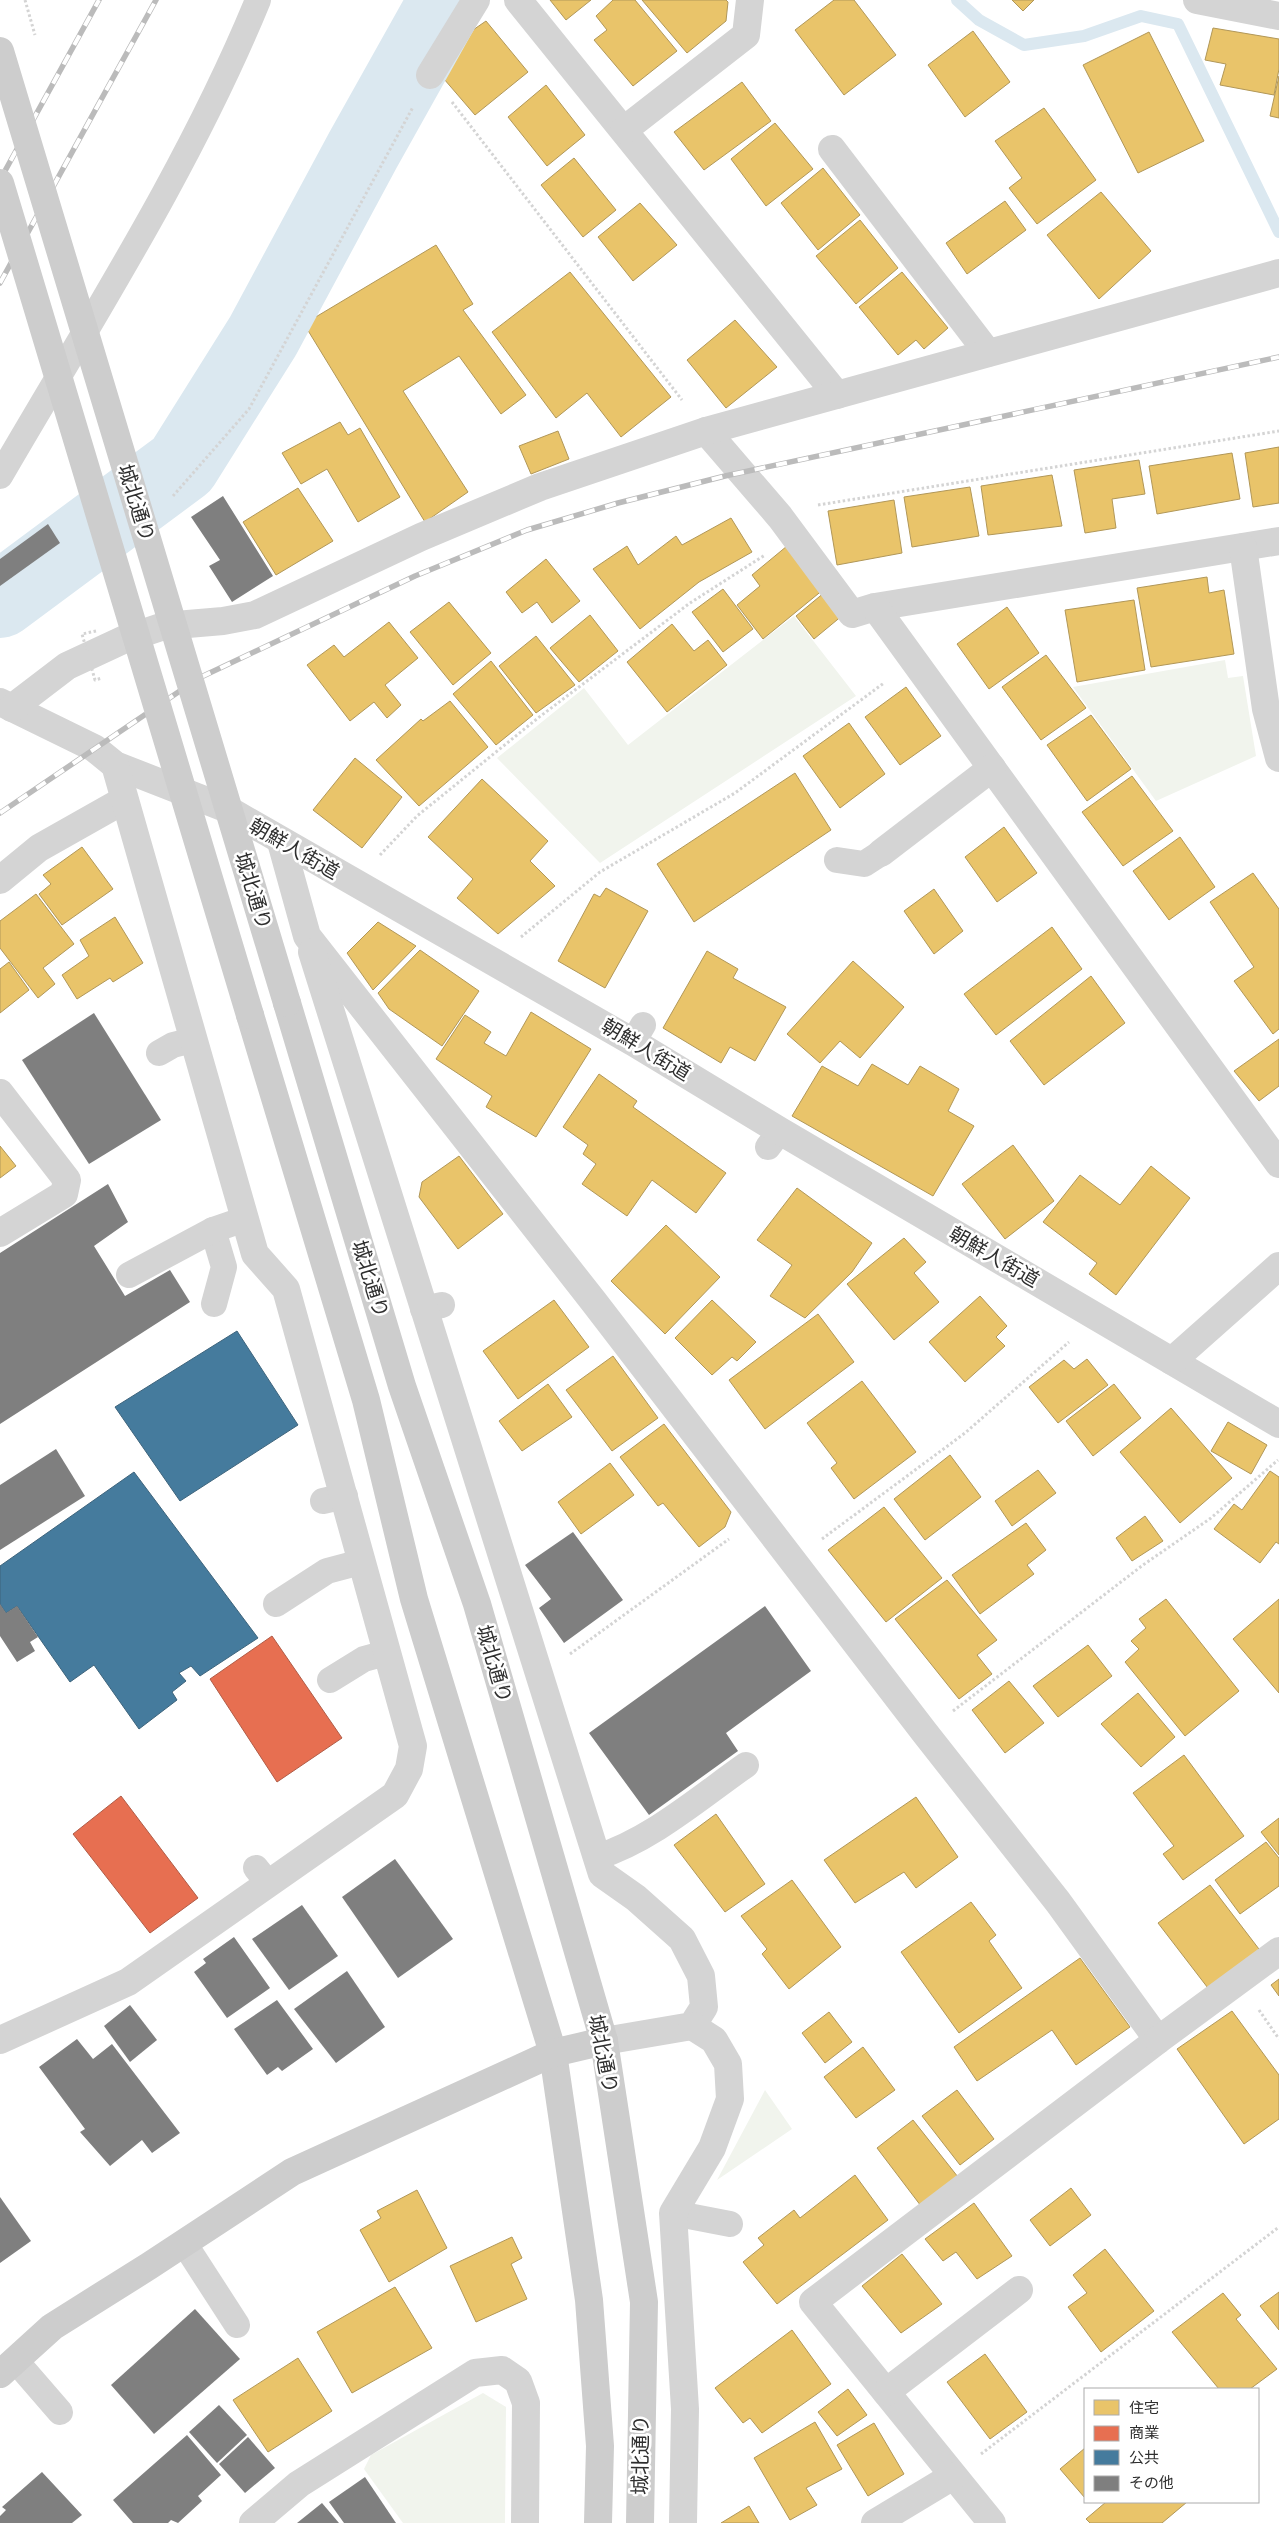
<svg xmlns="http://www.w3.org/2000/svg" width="1279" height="2523" font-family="Jost,'Noto Sans JP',sans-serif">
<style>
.green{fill:#f1f4ed}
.homes{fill:#e9c46a;stroke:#b19758}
.shops{fill:#e76f51;stroke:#b05c47}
.public{fill:#457b9d;stroke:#3e647c}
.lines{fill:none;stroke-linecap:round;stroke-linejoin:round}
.stream{stroke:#dbe8f0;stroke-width:12}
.river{stroke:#dbe8f0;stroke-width:76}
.building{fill:#7f7f7f}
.path{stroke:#d4d4d4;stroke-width:3;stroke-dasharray:2.5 2.5;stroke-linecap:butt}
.lane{stroke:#d4d4d4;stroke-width:26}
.street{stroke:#d4d4d4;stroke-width:28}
.secondary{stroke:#cdcdcd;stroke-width:28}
.rail-casing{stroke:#bbb;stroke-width:5.5}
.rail{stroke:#fff;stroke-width:4;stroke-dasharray:11;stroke-linecap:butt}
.path-bridge{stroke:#d4d4d4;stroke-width:3;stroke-dasharray:2.5 2.5;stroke-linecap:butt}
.secondary-bridge{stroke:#cdcdcd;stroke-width:28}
.labels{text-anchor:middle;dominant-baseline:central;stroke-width:5;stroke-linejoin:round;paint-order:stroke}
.street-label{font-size:20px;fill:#2f2f2f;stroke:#fff}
</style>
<rect width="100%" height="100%" fill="#fff"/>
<g class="green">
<polygon points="794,616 856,696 600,863 497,758 584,688 628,745"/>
<polygon points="1225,660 1228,678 1243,676 1256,756 1156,801 1073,687"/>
<polygon points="765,2090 792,2129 717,2180"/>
<polygon points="483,2393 506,2407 505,2523 403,2523 364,2469 371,2455"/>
</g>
<g class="homes">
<polygon points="550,0 591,0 566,20"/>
<polygon points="613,0 635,0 677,51 633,86 594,40 607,30 596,16"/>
<polygon points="642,0 726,0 728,2 726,21 687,53"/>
<polygon points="834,0 854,0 896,55 844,95 795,30"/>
<polygon points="1012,0 1034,0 1023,11"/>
<polygon points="486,21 528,72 475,115 444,79 470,32"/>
<polygon points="1213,28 1279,39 1279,69 1274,95 1220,85 1226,64 1205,60"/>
<polygon points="973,31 1010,82 965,117 928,65"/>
<polygon points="1149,32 1204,141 1138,173 1083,65"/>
<polygon points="1279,76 1279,118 1270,116"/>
<polygon points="742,82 771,121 704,170 674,132"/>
<polygon points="546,85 585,135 547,166 508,117"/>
<polygon points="1044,108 1096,180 1037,224 1009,188 1022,178 995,141"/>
<polygon points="775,123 813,169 766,206 731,159"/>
<polygon points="574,158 616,210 583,237 541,185"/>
<polygon points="823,168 860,215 818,250 781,203"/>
<polygon points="1101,192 1151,251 1099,299 1047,235"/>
<polygon points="1005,201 1026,230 967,274 946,243"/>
<polygon points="640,203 677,245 633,281 598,237"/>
<polygon points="860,220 898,268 856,304 816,256"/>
<polygon points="436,245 473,304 463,310 526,395 501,414 459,356 403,391 468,492 425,522 304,324"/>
<polygon points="570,272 671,397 621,437 587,393 556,418 492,332"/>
<polygon points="902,272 948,328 924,349 916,340 898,355 859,307"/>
<polygon points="735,320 777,367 726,408 687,360"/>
<polygon points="340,422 348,435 360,428 400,497 358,522 327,469 301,484 282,453"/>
<polygon points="558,431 569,459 531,474 519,446"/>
<polygon points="1279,447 1279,503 1253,507 1245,453"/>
<polygon points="1232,453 1240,499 1157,514 1149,466"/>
<polygon points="1139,460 1145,494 1112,499 1116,528 1085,533 1074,470"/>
<polygon points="1052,475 1062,526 988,535 981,486"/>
<polygon points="970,487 979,536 912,547 904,497"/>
<polygon points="298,488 333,541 276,575 243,522"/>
<polygon points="894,500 902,553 837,565 828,511"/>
<polygon points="731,518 752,552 699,582 640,629 593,569 627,546 638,565 676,536 682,545"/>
<polygon points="787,546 824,589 763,639 737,605 760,586 752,575"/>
<polygon points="546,559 580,601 552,623 537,602 522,613 506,592"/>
<polygon points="1207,577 1209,593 1224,590 1234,654 1151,667 1137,588"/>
<polygon points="723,589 753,629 723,652 692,612"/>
<polygon points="825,592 843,615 814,639 796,616"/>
<polygon points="1134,600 1145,670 1077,682 1065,610"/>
<polygon points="449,602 491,653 453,685 410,632"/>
<polygon points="1007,607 1039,653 989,689 957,644"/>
<polygon points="590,615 618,651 579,682 550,648"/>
<polygon points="389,622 418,658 385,685 401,705 387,718 374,702 350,721 307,665 334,645 344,657"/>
<polygon points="672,624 694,651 708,640 727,665 667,712 627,662"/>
<polygon points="536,636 575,685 536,713 499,666"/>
<polygon points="1046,655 1086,708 1041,740 1002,687"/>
<polygon points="491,661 533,715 496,745 453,694"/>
<polygon points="906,687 941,736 900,765 865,717"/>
<polygon points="450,701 488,747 419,806 376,760 421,719 423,721"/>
<polygon points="1091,715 1131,769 1087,801 1047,745"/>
<polygon points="849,723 885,774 840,808 803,756"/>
<polygon points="355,758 402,797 362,848 313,810"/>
<polygon points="795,773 831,830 694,922 657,864"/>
<polygon points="1132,776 1173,831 1123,866 1082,812"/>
<polygon points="482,779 548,841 530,861 555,886 498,934 457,898 473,879 428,837"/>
<polygon points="1004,827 1037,873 997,902 965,857"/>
<polygon points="1180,837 1215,887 1169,920 1133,871"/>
<polygon points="82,847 113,889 62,925 39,894 51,884 43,875"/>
<polygon points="1253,873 1279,909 1279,1029 1273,1034 1234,981 1254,967 1210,902"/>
<polygon points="606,888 648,911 605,988 558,961 594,894 600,897"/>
<polygon points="934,889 963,931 934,954 904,911"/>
<polygon points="36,894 74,944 43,968 55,984 38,998 0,948 0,921"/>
<polygon points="115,917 143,963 113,982 110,978 77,999 62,975 89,956 80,940"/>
<polygon points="378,922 416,946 373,990 347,953"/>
<polygon points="1052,927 1082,969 996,1035 964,994"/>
<polygon points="420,950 479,991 442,1046 389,1009 378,993"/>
<polygon points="707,951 738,969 733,978 786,1007 755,1061 730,1047 721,1063 663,1028"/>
<polygon points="853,961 904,1007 860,1058 840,1041 820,1063 787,1034"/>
<polygon points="9,962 29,990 0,1013 0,969"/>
<polygon points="1091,976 1125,1023 1044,1085 1010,1041"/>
<polygon points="531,1012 591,1049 536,1137 486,1107 492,1096 436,1059 465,1015 491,1032 484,1043 506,1056"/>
<polygon points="1279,1039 1279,1086 1259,1101 1234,1071"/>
<polygon points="872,1064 908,1085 920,1066 959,1089 948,1111 974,1126 933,1196 792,1116 822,1066 858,1086"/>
<polygon points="599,1074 637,1101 633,1107 726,1173 696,1213 652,1180 627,1216 582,1184 596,1164 583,1154 588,1145 563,1127"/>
<polygon points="1013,1145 1054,1201 1005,1239 962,1184"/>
<polygon points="0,1146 16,1166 0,1178"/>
<polygon points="459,1156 503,1214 458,1249 419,1197 422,1182"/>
<polygon points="1151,1166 1190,1198 1116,1295 1089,1274 1097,1263 1043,1222 1080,1175 1120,1205"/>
<polygon points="797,1188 872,1243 852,1272 805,1318 770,1296 792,1265 757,1240"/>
<polygon points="666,1225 720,1277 665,1334 611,1281"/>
<polygon points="904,1238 926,1262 914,1273 939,1302 894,1340 847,1284"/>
<polygon points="980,1296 1007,1326 996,1337 1005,1346 965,1382 929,1342"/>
<polygon points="554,1300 589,1347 518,1399 483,1351"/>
<polygon points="712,1300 756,1342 737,1361 732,1357 712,1375 675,1338"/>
<polygon points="818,1314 854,1362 765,1429 729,1380"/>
<polygon points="613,1356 658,1418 612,1451 566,1390"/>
<polygon points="1087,1359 1108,1385 1058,1423 1029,1387 1064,1360 1074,1369"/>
<polygon points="862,1381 916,1452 854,1499 831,1468 837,1463 807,1423"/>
<polygon points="548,1384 572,1417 522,1451 499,1421"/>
<polygon points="1114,1384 1141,1418 1093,1456 1066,1421"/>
<polygon points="1171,1408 1232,1478 1180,1523 1120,1452"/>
<polygon points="1228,1422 1267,1445 1251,1474 1211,1451"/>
<polygon points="664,1424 731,1512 725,1527 699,1547 663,1503 658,1506 620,1457"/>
<polygon points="950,1455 981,1497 925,1540 894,1499"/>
<polygon points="610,1463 634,1495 581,1534 558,1502"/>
<polygon points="1038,1470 1056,1493 1012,1526 995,1501"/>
<polygon points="1270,1471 1279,1477 1279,1544 1276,1542 1260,1563 1214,1529 1234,1504 1242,1510"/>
<polygon points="884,1507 942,1578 886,1622 828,1550"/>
<polygon points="1145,1516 1163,1541 1132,1561 1116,1538"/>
<polygon points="1026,1523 1046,1550 1027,1565 1034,1574 980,1614 952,1575"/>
<polygon points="947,1580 997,1640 977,1655 992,1674 959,1699 895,1619"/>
<polygon points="1166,1599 1239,1691 1185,1736 1125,1662 1139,1649 1131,1641 1146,1628 1139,1619"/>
<polygon points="1279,1599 1279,1693 1233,1639"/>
<polygon points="1088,1645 1112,1676 1058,1717 1033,1686"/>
<polygon points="1009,1681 1044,1723 1005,1753 972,1710"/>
<polygon points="1138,1693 1175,1737 1141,1767 1101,1724"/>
<polygon points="1184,1755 1244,1836 1183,1880 1163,1854 1174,1846 1133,1793"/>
<polygon points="916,1797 958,1857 916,1888 904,1872 855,1903 824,1860"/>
<polygon points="716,1814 765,1884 725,1912 674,1845"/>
<polygon points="1279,1818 1279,1855 1261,1832"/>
<polygon points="1266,1842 1279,1858 1279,1886 1240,1914 1215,1880"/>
<polygon points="792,1880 841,1947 789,1989 762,1954 767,1949 741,1916"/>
<polygon points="1210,1885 1262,1953 1211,1992 1158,1923"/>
<polygon points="971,1902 996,1935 989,1941 1022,1988 959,2033 901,1952"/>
<polygon points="1080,1958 1130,2027 1076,2065 1052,2030 977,2081 954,2047"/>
<polygon points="1279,1979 1279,1996 1271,1985"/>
<polygon points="1232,2011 1279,2075 1279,2119 1244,2144 1177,2049"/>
<polygon points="829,2012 852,2042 825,2063 802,2033"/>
<polygon points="863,2047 895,2090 856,2118 824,2077"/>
<polygon points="957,2090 994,2139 960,2165 922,2116"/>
<polygon points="913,2120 958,2177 921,2206 877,2148"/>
<polygon points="855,2175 888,2220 777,2304 743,2262 764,2245 758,2238 794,2210 800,2218"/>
<polygon points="1071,2188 1091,2215 1050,2246 1030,2220"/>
<polygon points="417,2190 447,2248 389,2282 360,2230 381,2218 377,2211"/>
<polygon points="974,2203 1012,2256 977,2279 956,2252 943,2261 925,2239"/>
<polygon points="512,2237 522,2258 511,2264 527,2299 476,2322 450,2266"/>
<polygon points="1105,2249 1154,2311 1101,2352 1068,2307 1087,2293 1073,2275"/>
<polygon points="902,2254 942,2304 901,2333 862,2286"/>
<polygon points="395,2287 432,2348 352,2393 317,2332"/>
<polygon points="1279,2292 1279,2330 1260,2306"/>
<polygon points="1223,2293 1241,2315 1236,2319 1277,2369 1250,2389 1219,2389 1172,2332"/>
<polygon points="792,2330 831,2384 762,2433 750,2418 743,2423 715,2388"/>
<polygon points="985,2354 1027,2412 990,2439 947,2382"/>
<polygon points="298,2358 332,2411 268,2452 233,2400"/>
<polygon points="848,2389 867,2415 837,2436 818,2412"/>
<polygon points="815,2422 842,2469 806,2488 817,2505 790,2520 754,2458"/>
<polygon points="874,2423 904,2474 868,2496 837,2445"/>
<polygon points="1085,2448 1085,2498 1060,2469"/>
<polygon points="1106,2502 1187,2502 1162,2523 1090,2523 1086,2519"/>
<polygon points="749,2506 759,2523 721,2523"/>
</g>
<g class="shops">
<polygon points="272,1636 342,1738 277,1782 210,1679"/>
<polygon points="121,1796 198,1898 150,1933 73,1834"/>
</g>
<g class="public">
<polygon points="237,1331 298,1425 180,1501 115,1407"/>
<polygon points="134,1472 258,1638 200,1676 191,1666 179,1673 186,1681 172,1692 177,1700 139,1729 94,1665 70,1682 17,1606 6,1613 0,1604 0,1566"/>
</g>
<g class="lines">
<polyline class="stream" points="957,0 979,20 1024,45 1084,36 1141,16 1178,24 1279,232"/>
<polyline class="river" points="0,600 182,465 263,336 363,150 447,0"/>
</g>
<g class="building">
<polygon points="223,496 273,576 232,602 209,566 220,560 191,517"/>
<polygon points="48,524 60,543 0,586 0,559"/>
<polygon points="94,1013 161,1120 89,1164 22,1060"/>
<polygon points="108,1184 128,1222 94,1246 125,1296 170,1270 190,1302 0,1424 0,1253"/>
<polygon points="56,1449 85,1496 0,1550 0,1485"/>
<polygon points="573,1532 623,1600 564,1643 539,1608 551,1599 525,1565"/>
<polygon points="0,1604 6,1613 17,1606 38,1637 30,1642 35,1651 17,1662 0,1636"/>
<polygon points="765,1606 811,1671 726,1733 738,1751 649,1815 589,1733"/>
<polygon points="395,1859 453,1939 398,1978 342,1897"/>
<polygon points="302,1905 338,1956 289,1990 252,1939"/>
<polygon points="234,1937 270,1988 227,2018 194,1972 206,1963 203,1959"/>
<polygon points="347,1971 385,2027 336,2063 294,2009"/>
<polygon points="277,2000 313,2049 282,2071 278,2067 267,2075 234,2029"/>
<polygon points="130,2005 157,2040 130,2062 104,2026"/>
<polygon points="77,2039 93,2059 112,2044 180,2133 152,2153 142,2140 110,2166 80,2132 85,2129 39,2067"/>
<polygon points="0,2197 31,2241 0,2263"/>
<polygon points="195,2309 240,2359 154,2434 111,2385"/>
<polygon points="219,2405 247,2435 217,2463 189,2432"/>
<polygon points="187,2435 221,2475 198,2496 202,2501 178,2523 171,2520 168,2523 133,2523 113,2500"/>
<polygon points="248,2437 275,2468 245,2493 219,2464"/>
<polygon points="42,2472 82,2515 72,2523 0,2523 0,2516 6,2510 2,2507"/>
<polygon points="365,2477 396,2523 344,2523 329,2502"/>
<polygon points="322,2503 339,2523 297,2523"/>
</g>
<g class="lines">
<g class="path">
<polyline points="452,102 682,400"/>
<polyline points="173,496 249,409 413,107"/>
<polyline points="818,505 1279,431"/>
<polyline points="380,855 417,816 538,718 690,603 765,555"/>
<polyline points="521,937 600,872 735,793 884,683"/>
<polyline points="822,1539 965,1433 1069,1342"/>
<polyline points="570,1654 729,1539"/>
<polyline points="953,1711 1143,1565 1211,1518 1278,1460"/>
<polyline points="1259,2010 1279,2039"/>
<polyline points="981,2454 1279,2227"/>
</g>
<g class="lane">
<path d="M0,476c90,-155 190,-310 258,-476"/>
<polyline points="837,860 864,864 881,853"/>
<polyline points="633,1042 643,1025"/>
<polyline points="159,1053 173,1045 193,1040"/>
<polyline points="768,1147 780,1131"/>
<polyline points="213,1230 224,1267 214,1304"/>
<polyline points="129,1275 213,1230 245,1219"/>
<polyline points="423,1309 442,1305"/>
<polyline points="323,1501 345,1496"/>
<polyline points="276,1604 327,1571 361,1562"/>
<polyline points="330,1680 364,1659 386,1653"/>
<path d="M597,1857c54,-17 102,-59 149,-92"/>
<polyline points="256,1868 268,1883"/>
<polyline points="673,2213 730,2224"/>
<polyline points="184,2243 237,2325"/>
<polyline points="15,2360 60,2412"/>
</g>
<g class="street">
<polyline points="518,0 837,395"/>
<polyline points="1197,0 1279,16"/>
<polyline points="430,75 476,0"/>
<polyline points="624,130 746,35 750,0"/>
<polyline points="832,149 988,353"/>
<polyline points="706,431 780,517 852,614 875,607 1279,541"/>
<polyline points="1243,547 1266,709 1279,758"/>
<polyline points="875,607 1279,1164"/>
<polyline points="0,702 94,748 115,765 225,808 633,1042 780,1131 1279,1424"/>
<polyline points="12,708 67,666 125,639 164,626 223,621 255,615 421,537 540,487 706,431 1279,273"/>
<polyline points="281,842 307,936 594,1302 925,1733 1058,1902 1158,2040 813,2302 992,2523"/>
<polyline points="881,853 992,768"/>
<polyline points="0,880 39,848 124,800"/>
<polyline points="312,952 602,1874 636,1898 682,1939 701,1976 704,2007 692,2026 604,2041"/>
<polyline points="0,1093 67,1180 64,1194 0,1233"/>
<polyline points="1172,1361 1279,1266"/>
<polyline points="0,2040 128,1982 395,1795 409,1769 413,1746 286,1289 255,1254 115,765"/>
<polyline points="1158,2040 1279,1951"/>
<polyline points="886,2392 1019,2290"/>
<polyline points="253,2523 299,2484 475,2373 502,2370 518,2381 526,2403 525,2523"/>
<polyline points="683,2523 685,2409 673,2213 712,2148 730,2099 728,2064 714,2040 692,2026"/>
<polyline points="875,2523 953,2476"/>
</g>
<g class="secondary">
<polyline points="287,1003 402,1386 477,1604 604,2041 644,2302 640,2523"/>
<polyline points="250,1015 366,1400 414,1599 553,2053 589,2300 600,2446 598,2523"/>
<polyline points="0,2374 52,2327 149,2266 292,2172 553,2053 604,2041"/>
</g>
<g class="rail-casing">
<g id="rail">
<polyline points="0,180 99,0"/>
<polyline points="0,283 156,0"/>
<polyline points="0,813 199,678 415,576 527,530 618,503 725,476 1279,357"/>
</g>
</g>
<use href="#rail" class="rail"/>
<g class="path-bridge">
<polyline points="25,0 35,35"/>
<polyline points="96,631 82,634 95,680 102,678"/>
</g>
<g class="secondary-bridge">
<polyline points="0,51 287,1003"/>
<polyline points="0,183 250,1015"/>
</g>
</g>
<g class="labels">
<g class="street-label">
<text transform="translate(136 503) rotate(73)">城北通り</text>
<text transform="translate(294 849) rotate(30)">朝鮮人街道</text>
<text transform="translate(253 891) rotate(73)">城北通り</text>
<text transform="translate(646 1050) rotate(31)">朝鮮人街道</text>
<text transform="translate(994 1257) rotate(30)">朝鮮人街道</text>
<text transform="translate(370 1279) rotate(73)">城北通り</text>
<text transform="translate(494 1664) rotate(74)">城北通り</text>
<text transform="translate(603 2054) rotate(79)">城北通り</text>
<text transform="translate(641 2455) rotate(-89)">城北通り</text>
</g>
</g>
<rect x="1084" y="2388" width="175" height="115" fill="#ffffff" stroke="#acacac"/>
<rect x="1094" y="2400" width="25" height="15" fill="#e9c46a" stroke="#acacac"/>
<text x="1129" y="2413" font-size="15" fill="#2f2f2f">住宅</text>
<rect x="1094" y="2426" width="25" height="15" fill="#e76f51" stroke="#acacac"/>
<text x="1129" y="2438" font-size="15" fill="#2f2f2f">商業</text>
<rect x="1094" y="2450" width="25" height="15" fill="#457b9d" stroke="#acacac"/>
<text x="1129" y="2463" font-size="15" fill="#2f2f2f">公共</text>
<rect x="1094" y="2476" width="25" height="15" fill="#7f7f7f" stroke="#acacac"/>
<text x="1129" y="2488" font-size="15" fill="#2f2f2f">その他</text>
</svg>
